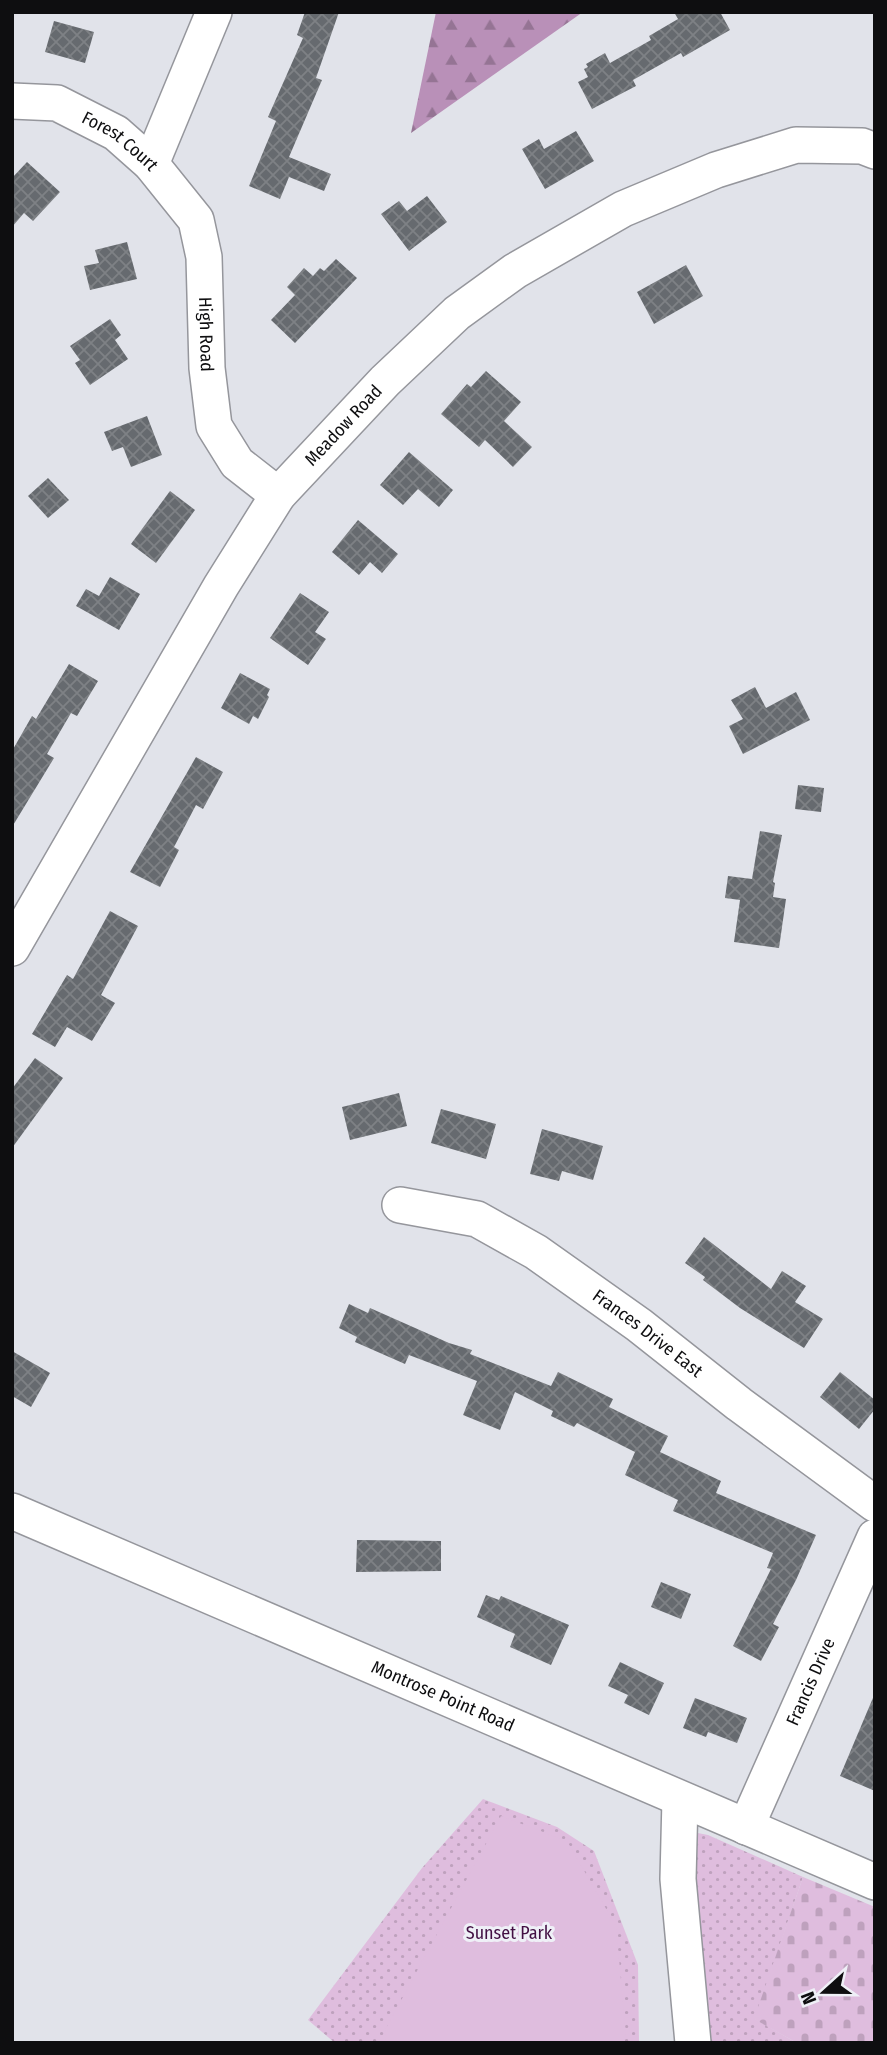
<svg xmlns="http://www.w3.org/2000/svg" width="887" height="2055" font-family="'Fira Sans Condensed',sans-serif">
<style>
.grass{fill:url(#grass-dots)}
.forest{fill:url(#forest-firs)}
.cemetery{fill:url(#cemetery-stones)}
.garden{fill:#dfbdde}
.building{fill:url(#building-cross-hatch)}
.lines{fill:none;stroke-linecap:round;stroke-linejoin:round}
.minor-casing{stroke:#95969c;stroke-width:38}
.minor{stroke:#fff;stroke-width:35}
.labels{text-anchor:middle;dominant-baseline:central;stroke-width:6;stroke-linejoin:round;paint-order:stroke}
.street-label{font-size:18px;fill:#0e0e10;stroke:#eff0f7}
.park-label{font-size:18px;fill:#420f43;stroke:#eff0f7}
</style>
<defs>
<pattern id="grass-dots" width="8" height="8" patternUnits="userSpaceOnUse" patternTransform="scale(1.75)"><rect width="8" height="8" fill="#dfbdde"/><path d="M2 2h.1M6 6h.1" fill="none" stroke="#bea1bd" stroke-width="1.8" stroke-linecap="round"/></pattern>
<pattern id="forest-firs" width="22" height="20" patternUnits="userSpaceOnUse" patternTransform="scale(1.75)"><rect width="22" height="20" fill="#b990b8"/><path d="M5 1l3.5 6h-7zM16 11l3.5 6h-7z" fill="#957494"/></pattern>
<pattern id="cemetery-stones" width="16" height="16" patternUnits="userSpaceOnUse" patternTransform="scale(1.75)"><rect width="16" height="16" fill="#dfbdde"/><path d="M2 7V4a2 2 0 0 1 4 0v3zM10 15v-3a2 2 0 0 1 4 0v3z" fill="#bea1bd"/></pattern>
<pattern id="building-cross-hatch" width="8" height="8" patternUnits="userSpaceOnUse" patternTransform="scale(1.75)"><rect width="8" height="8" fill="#666a6f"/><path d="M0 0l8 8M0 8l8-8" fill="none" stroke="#7e8185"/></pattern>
</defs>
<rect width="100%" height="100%" fill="#e1e3ea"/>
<g class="grass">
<polygon points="483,1799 557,1827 594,1851 638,1965 639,2043 335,2043 308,2020 422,1868"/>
<polygon points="662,1826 708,1835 803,1877 755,2019 797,2043 677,2043"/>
</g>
<polygon class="forest" points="436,12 583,12 411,133"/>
<polygon class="cemetery" points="803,1877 875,1907 875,2043 797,2043 754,2019"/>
<polygon class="garden" points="501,1816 567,1841 616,1926 626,2035 624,2043 386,2043 385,2030"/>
<g class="building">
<polygon points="305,12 339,12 316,78 322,80 289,157 331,174 324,191 289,177 280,199 249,186 276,121 268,117 303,38 297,35"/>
<polygon points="674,12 720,12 730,30 683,57 681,53 633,80 636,86 592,109 578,82 588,77 584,69 588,67 586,64 605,53 610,63 651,40 649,36 678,19"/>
<polygon points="54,21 94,32 85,63 45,52"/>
<polygon points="576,131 594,161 545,189 522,149 539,139 544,149"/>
<polygon points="27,162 60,192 33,221 24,213 12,227 12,178"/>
<polygon points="427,196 447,222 409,251 381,214 399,201 407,211"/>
<polygon points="127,242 137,279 90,290 84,266 99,263 95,250"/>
<polygon points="336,259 357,278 295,343 271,320 295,295 287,287 304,268 313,276 320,268 324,271"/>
<polygon points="686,265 703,296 654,324 637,292"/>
<polygon points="110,319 121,335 115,340 128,359 90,385 75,363 80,360 70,346"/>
<polygon points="486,371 521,402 504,421 532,447 513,467 485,440 479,447 441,414 467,384 471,387"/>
<polygon points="147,416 162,455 131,467 123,447 112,451 104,432"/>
<polygon points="409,452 453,490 439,507 418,489 403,505 380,485"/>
<polygon points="48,478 69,500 48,518 28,496"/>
<polygon points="170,491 195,510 156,563 131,544"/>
<polygon points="358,520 398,554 382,573 370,562 359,575 332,552"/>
<polygon points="110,577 140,594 119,630 76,606 86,589 99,596"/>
<polygon points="300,593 329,612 315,632 326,639 308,665 270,638"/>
<polygon points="69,664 98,681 77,716 71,713 47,754 54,758 12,827 12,751 32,716 36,719"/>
<polygon points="240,673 270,689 267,695 269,697 258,719 253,716 249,724 221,708"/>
<polygon points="755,687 766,708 796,692 810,720 743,754 729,726 743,719 731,700"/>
<polygon points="196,757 223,772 203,809 196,805 174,847 179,850 160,887 130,872"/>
<polygon points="798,785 824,788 821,812 795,809"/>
<polygon points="760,831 782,835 773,882 775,883 773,897 786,899 779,948 734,942 740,900 725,898 728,876 752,879"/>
<polygon points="110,911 138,926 101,995 115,1003 92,1041 67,1027 55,1047 32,1034 67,975 73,979"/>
<polygon points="35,1058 63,1078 12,1148 12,1089"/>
<polygon points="399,1093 407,1126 350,1140 342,1107"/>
<polygon points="441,1109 496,1124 486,1159 431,1143"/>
<polygon points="542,1129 603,1146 593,1180 562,1171 559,1181 530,1174"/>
<polygon points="704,1237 771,1289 782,1271 806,1286 795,1302 823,1319 804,1348 740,1308 703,1280 705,1277 685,1263"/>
<polygon points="349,1304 368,1313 370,1308 449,1343 472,1350 470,1354 551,1386 558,1372 613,1399 609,1407 668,1436 660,1452 721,1481 716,1493 816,1535 796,1580 773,1624 779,1627 761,1661 733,1646 771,1569 767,1568 773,1553 673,1511 678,1500 625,1475 635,1452 577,1423 574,1427 551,1416 553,1411 515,1392 500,1430 463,1415 477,1381 409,1355 405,1364 355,1342 357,1337 339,1328"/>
<polygon points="12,1351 50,1373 31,1407 12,1396"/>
<polygon points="840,1372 875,1400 875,1409 859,1429 820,1397"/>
<polygon points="357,1540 441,1541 441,1571 356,1572"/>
<polygon points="661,1582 691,1594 681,1619 651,1607"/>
<polygon points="486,1595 499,1600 501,1596 569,1625 551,1665 510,1647 515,1634 477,1617"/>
<polygon points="620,1662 664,1683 649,1715 624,1703 628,1695 608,1686"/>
<polygon points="875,1693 875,1791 840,1776"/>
<polygon points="695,1698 747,1718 737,1743 708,1732 706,1737 683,1728"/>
</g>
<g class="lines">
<g class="minor-casing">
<g id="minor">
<path id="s1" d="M12,101l45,2 59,30 35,31 45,56 8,37 3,111 7,58 23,37 41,32"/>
<polyline points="151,164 214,12"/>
<path id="s2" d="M12,948l209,-362 57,-91 107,-114 72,-68 58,-42 108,-62 93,-39 80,-25 66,1 13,5"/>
<path id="s3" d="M400,1205l77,14 59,33 103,73 100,79 136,100"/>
<path id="s4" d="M12,1511l863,371"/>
<polyline points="680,1799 678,1879 693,2043"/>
<path id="s5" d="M746,1827l129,-290"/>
</g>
</g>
<use href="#minor" class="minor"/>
</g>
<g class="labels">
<g class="street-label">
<text stroke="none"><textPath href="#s1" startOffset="119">Forest Court</textPath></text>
<text stroke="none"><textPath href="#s1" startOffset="345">High Road</textPath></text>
<text stroke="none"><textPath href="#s2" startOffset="621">Meadow Road</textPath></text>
<text stroke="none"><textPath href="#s3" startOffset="284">Frances Drive East</textPath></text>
<text stroke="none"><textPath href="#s5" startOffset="159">Francis Drive</textPath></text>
<text stroke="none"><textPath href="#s4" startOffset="469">Montrose Point Road</textPath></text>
</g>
<g class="park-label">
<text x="509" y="1933">Sunset Park</text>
</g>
</g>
<rect width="887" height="2055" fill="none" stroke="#0e0e10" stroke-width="28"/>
<g transform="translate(824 1992) rotate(249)" stroke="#eff0f7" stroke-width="5" paint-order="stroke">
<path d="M0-5L12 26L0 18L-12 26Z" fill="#0e0e10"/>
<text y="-10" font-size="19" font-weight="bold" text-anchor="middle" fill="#0e0e10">N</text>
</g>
</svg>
